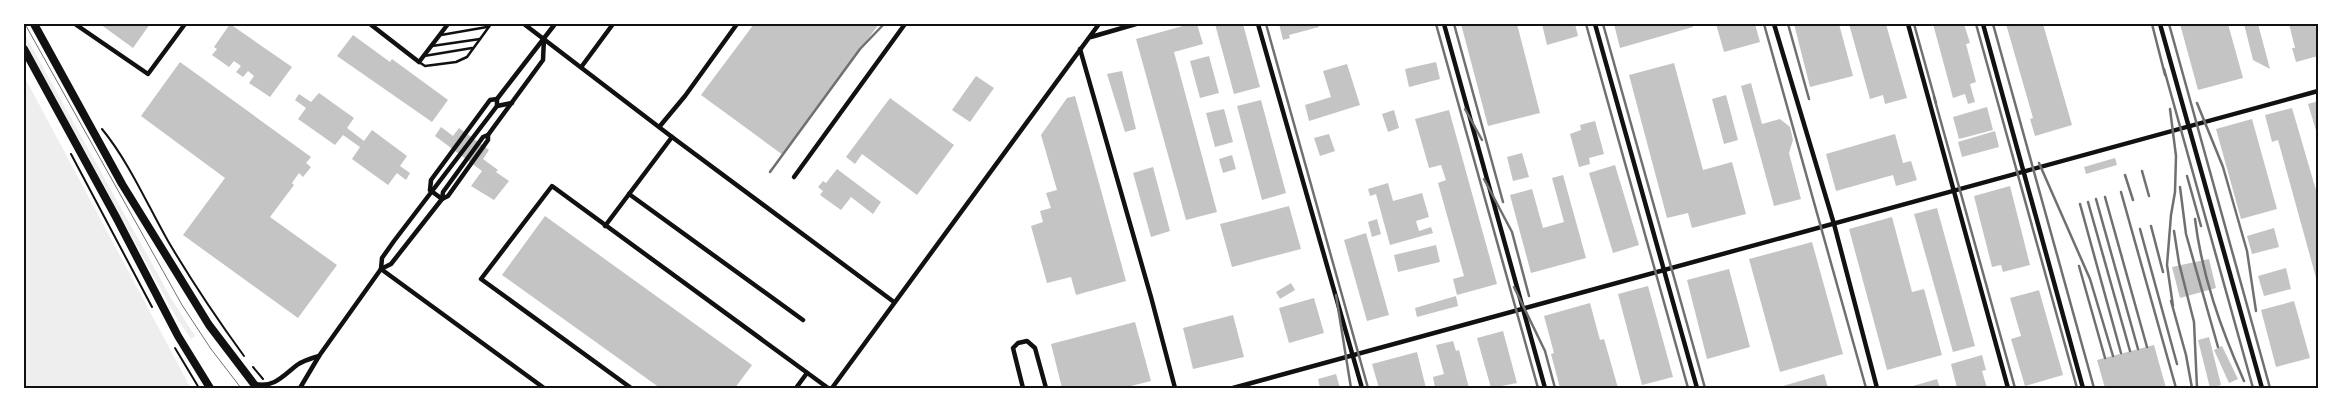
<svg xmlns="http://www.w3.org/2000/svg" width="2342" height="412" font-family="'Noto Serif',serif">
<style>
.green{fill:#eee}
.building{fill:#c4c4c4}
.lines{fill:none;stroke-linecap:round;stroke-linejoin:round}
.path{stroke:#111;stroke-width:2}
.service{stroke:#111;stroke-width:2.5}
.minor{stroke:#111;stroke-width:4.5}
.primary{stroke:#111;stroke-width:8}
.tram{stroke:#707070;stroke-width:1}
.rail{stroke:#707070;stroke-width:2.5}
.neatline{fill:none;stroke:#111;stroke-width:2}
</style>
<rect width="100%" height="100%" fill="#fff"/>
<g class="green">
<polygon points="24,33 171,298 195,336 191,339 176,317 24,40"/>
<polygon points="24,76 188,383 192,388 24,388"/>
</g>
<g class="building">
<polygon points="100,24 150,24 133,48"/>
<polygon points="230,24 292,67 270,97 249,83 254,76 248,71 243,77 236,72 241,66 234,61 229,67 212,55 217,49 214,47"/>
<polygon points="754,24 879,24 783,155 701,95"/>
<polygon points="1190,24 1197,24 1203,44 1174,52 1217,212 1186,220 1136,39"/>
<polygon points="1215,24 1243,24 1260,87 1234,94"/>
<polygon points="1279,24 1318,24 1319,27 1289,35 1290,38 1283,40"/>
<polygon points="1461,24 1517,24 1540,113 1488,126"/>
<polygon points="1542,24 1575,24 1578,36 1547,45"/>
<polygon points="1614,24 1692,24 1693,27 1620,48"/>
<polygon points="1716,24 1755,24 1760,42 1724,52"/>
<polygon points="1794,24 1839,24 1853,76 1810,87"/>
<polygon points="1849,24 1886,24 1907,98 1885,104 1883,95 1870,99"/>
<polygon points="1933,24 1964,24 1970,43 1966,44 1976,82 1970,84 1975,102 1968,104 1965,94 1953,98"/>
<polygon points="2006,24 2043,24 2072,125 2035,136 2030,119 2033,118"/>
<polygon points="2180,24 2228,24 2243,78 2198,90"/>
<polygon points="2244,24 2258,24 2270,69 2253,60"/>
<polygon points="2289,24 2315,24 2318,37 2318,56 2296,62 2292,48 2295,48"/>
<polygon points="353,35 390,62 392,59 448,100 432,122 337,56"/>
<polygon points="1209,56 1219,93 1200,98 1190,61"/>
<polygon points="180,62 311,157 306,163 311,167 303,177 299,173 292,183 294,185 270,217 337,265 298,318 183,235 225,178 141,116"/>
<polygon points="1436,62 1440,79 1409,87 1405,69"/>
<polygon points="1674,63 1703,170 1732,162 1746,214 1692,228 1688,213 1667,218 1629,75"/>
<polygon points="1347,64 1360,105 1309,121 1305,105 1331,97 1323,71"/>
<polygon points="1122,71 1136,129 1125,132 1107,74"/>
<polygon points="976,76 994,88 970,122 952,110"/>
<polygon points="1751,83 1762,124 1780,119 1790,127 1793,140 1789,153 1801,199 1774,206 1741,86"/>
<polygon points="319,93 354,118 347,128 364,141 372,130 407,156 400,166 410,173 406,180 397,173 388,185 352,159 360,147 343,135 335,145 298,119 306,108 295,100 299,94 311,102"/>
<polygon points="1726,95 1738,140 1724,144 1712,99"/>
<polygon points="1075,96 1126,281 1076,295 1071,277 1047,283 1031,226 1043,222 1040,211 1051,208 1046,193 1057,190 1041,135 1067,98"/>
<polygon points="890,98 954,145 917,195 862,154 855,164 846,157"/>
<polygon points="1261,100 1286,193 1262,200 1237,106"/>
<polygon points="2318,101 2318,137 2308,104"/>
<polygon points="1987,107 1993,130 1959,139 1953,117"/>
<polygon points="2292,108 2318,197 2318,285 2278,140 2272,142 2265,115"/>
<polygon points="1224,109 1233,142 1215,147 1206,113"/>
<polygon points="1394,110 1399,128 1388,132 1382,114"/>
<polygon points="1449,110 1497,284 1457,295 1453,279 1464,276 1438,183 1446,180 1441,165 1429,168 1415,119"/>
<polygon points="2252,119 2277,209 2241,219 2216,129"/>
<polygon points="1595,121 1604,154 1589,158 1590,164 1579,167 1570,134 1581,130 1580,125"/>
<polygon points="441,127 453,136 459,128 489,150 483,159 498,170 496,172 509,181 494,200 471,186 482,171 435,136"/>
<polygon points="1995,131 1999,147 1962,157 1958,142"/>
<polygon points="1329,134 1335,151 1320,156 1314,138"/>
<polygon points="1895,134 1903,163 1911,161 1917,180 1896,186 1893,175 1836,191 1826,154"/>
<polygon points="1522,153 1529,177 1513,181 1507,157"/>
<polygon points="1232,155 1236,169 1223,173 1219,159"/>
<polygon points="2115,158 2117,165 2086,174 2084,167"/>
<polygon points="1615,165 1639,245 1613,253 1589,173"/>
<polygon points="1153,167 1170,231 1151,237 1133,173"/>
<polygon points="837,169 881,202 873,214 851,197 841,210 820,195 823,191 818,187 823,181 826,183"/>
<polygon points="1563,175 1586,258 1531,273 1510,195 1532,189 1543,228 1564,222 1552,178"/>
<polygon points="1388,183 1393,201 1422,193 1429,217 1416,221 1419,231 1431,227 1433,233 1390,245 1376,194 1370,196 1368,189"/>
<polygon points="2010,186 2030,265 2003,272 2001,265 1992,267 1974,196"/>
<polygon points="1289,206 1301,249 1232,267 1220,224"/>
<polygon points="1937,208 1975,346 1953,352 1914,214"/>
<polygon points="545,216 752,365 735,388 660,388 502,275"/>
<polygon points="1892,217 1912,292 1924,289 1942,355 1887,370 1849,229"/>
<polygon points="1377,219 1381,234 1372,237 1368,222"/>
<polygon points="2274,228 2279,247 2252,254 2247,236"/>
<polygon points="1366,233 1389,315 1367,321 1344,240"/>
<polygon points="1812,242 1843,354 1780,372 1749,259"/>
<polygon points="1436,245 1440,262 1398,272 1394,255"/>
<polygon points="2209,259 2216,288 2180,298 2172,267"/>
<polygon points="2286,268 2291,289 2264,296 2258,276"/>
<polygon points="1729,269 1750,347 1707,359 1687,280"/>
<polygon points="1291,283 1295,290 1280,299 1276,292"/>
<polygon points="1648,286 1673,377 1642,385 1618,294"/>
<polygon points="2039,290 2063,375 2025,386 2011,339 2021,336 2010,298"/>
<polygon points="1456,296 1458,306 1417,317 1415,308"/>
<polygon points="1314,298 1324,333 1289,343 1279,308"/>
<polygon points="2294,301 2310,358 2276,367 2261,310"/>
<polygon points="1590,303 1600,340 1604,339 1618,388 1560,388 1551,354 1554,353 1544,316"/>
<polygon points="1233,315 1244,357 1193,369 1183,328"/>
<polygon points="1135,322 1151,381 1123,388 1062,388 1051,344"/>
<polygon points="1503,331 1517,383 1491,388 1477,338"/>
<polygon points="2209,337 2221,385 2210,388 2198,340"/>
<polygon points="1453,341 1456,351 1459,350 1469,388 1435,388 1433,377 1444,374 1436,345"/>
<polygon points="2154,345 2166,388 2105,388 2097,360"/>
<polygon points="2222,346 2238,379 2229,383 2214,350"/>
<polygon points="1417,352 1426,388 1379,388 1372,364"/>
<polygon points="1982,355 1986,370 1982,371 1987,388 1957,388 1951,364"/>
<polygon points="1336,374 1340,388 1320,388 1318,379"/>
<polygon points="1824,374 1828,388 1776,388"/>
<polygon points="1937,379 1940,388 1906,388"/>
</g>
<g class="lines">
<g class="path">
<path d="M102,129c27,33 45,75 66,112 23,39 49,78 76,115"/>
<polyline points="71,154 152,307"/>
<polyline points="175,348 199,388"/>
<polyline points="253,367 263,379"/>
</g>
<g class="service">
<polyline points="441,35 487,27"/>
<polyline points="432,46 480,39"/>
<polyline points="424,56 472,48"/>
<polyline points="419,62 425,66 456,62 467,57 491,24"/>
</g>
<g class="minor">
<polyline points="75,24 148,74 185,24"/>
<polyline points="370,24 419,62 448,24"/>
<polyline points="524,24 672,137 894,302"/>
<polyline points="1258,24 1362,388"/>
<polyline points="1444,24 1545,388"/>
<polyline points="1595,24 1697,388"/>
<polyline points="1774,24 1834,224 1877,388"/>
<polyline points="1908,24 2008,388"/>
<polyline points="1983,24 2083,388"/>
<polyline points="2160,24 2262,388"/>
<polyline points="1091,37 1136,24"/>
<polyline points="1080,49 1151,297 1175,388"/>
<polyline points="582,66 613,24"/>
<polyline points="497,106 512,103"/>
<polyline points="660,126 685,96 737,24"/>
<polyline points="794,177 905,24"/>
<polyline points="430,190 431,180 490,100 497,99"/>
<polyline points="430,190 442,199"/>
<polyline points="629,194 803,320"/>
<polyline points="442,199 443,192 483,137 488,135"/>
<polyline points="605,226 672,137"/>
<polyline points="381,269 382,258 394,241 497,106 497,99 555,24"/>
<polyline points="381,269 544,388"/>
<path d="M255,384c19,4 28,-8 42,-19 6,-4 15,-7 22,-9"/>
<polyline points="300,388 319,356 381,269 391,264 442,199 448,196 488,140 488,135 543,60 544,38"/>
<polyline points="631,388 481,279 552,186 828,388"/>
<polyline points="796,388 807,373"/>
<polyline points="832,388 1099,24"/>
<polyline points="1023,388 1013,348 1018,343 1027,341 1035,348 1046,388"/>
<polyline points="1233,388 2318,91"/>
</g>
<g class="primary">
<polyline points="34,24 122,184 209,325 257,388"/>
<polyline points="24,49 116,217 178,336 210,388"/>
</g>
<polyline class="tram" points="25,24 182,305 211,349 241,388"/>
<g class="rail">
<polyline points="1266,24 1368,388"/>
<polyline points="1436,24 1538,388"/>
<polyline points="1454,24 1503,202"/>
<polyline points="1586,24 1688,388"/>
<polyline points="1603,24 1705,388"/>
<polyline points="1764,24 1866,388"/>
<polyline points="1788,24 1809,99"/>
<polyline points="1914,24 1936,103"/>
<polyline points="1976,24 2077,388"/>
<polyline points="1993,24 2094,388"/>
<polyline points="2152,24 2165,75"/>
<polyline points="2169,24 2270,388"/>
<polyline points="2164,69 2253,388"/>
<polyline points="1934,97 2015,388"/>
<polyline points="2197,103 2223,167 2247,251 2256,311"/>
<polyline points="1465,109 1482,140"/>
<polyline points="2170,109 2176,156 2175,192 2171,215 2167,265 2173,306"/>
<polyline points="2039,163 2090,279 2113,356"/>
<polyline points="2142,171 2149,196"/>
<polyline points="770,172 860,49 884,24"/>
<polyline points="2125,175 2133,200"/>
<polyline points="2187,176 2201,226"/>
<polyline points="1484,179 1512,232 1529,296"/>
<polyline points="2180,187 2186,234 2218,347"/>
<polyline points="2121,192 2176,388"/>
<polyline points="2105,197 2147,347"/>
<polyline points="2096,199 2138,349"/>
<polyline points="2088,202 2130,351"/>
<polyline points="2080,204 2121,353"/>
<path d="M2195,219c7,57 26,110 49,162"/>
<polyline points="2151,226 2163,272"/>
<polyline points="2140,229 2177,364"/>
<polyline points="2174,231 2179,263 2194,322 2197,388"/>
<polyline points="2079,266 2105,358"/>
<polyline points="1514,287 1545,351 1555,388"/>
<polyline points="1336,295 1351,388"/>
<polyline points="2171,301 2186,355 2192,388"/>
</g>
</g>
<rect width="2342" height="412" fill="none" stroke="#ffffff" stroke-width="50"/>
<rect x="25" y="25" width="2292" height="362" class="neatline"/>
</svg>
